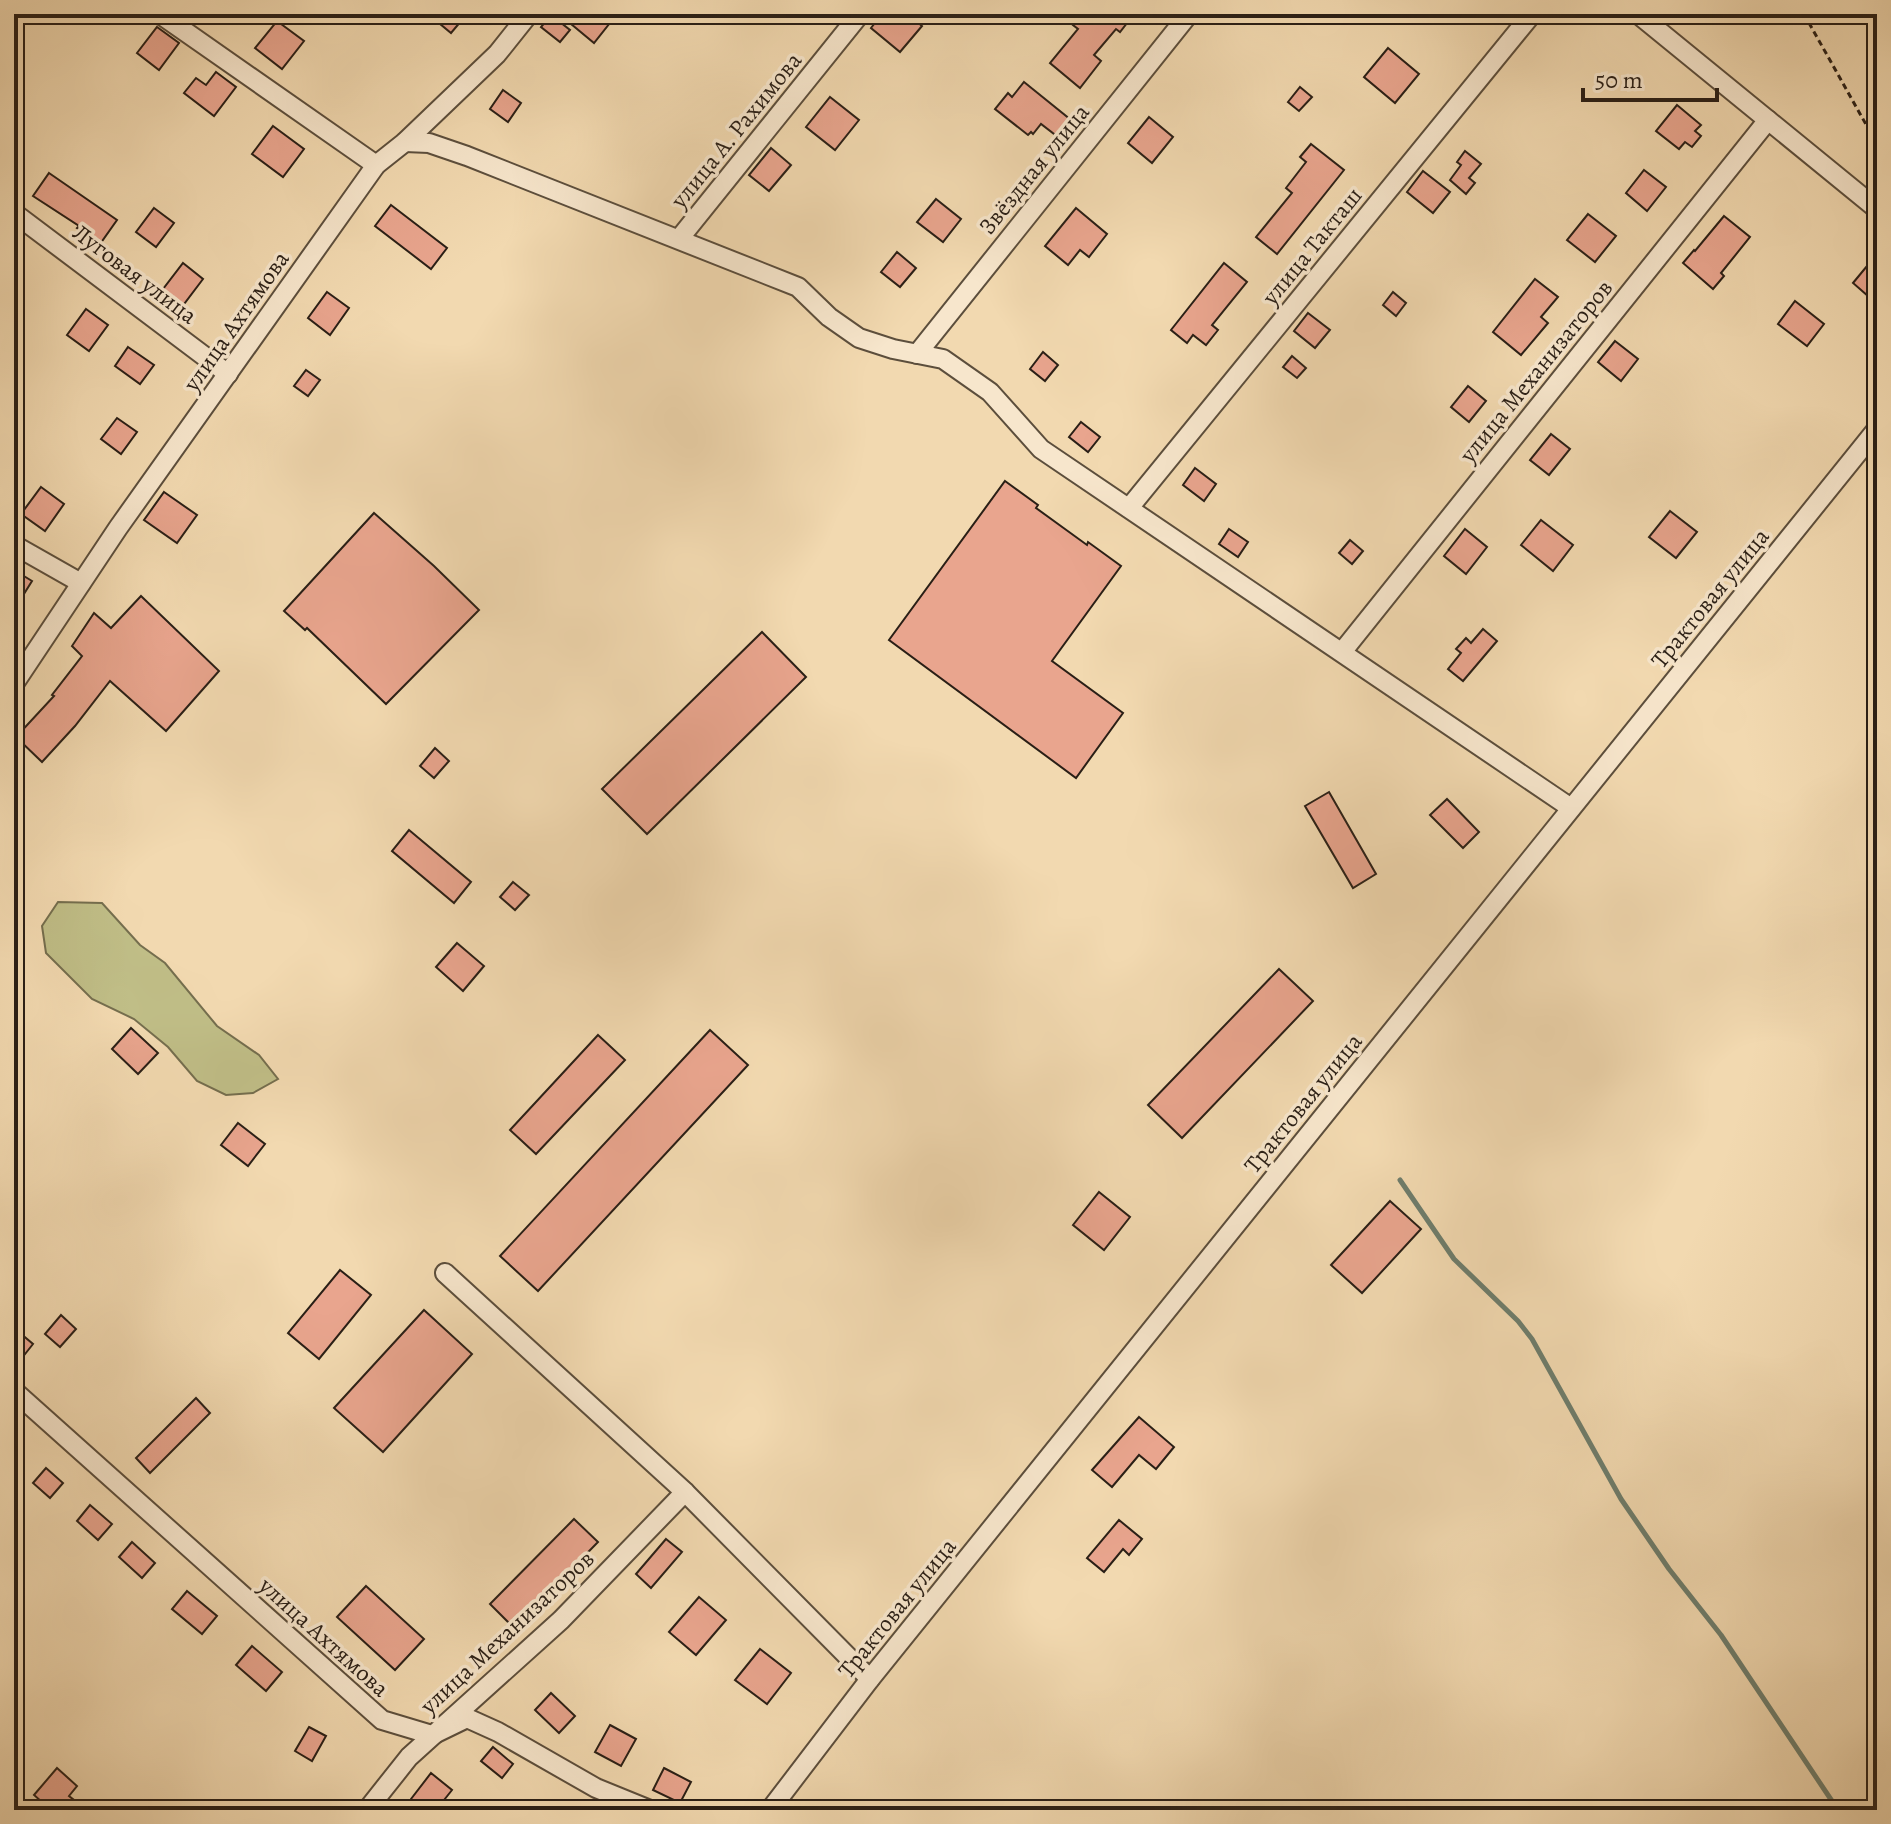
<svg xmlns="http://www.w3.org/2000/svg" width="1891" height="1824" font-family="Alegreya,serif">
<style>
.green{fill:#c0be87;stroke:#756e4e;stroke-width:2}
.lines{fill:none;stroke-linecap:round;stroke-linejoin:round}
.stream{stroke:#6e7d6c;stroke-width:5}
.building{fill:#e9a58e;stroke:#2a1f16;stroke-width:2}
.street-casing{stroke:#5c4e3c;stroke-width:22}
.path{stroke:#2a1f16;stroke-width:3;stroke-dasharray:6 4;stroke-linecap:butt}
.street{stroke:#f7e6cc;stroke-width:18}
.labels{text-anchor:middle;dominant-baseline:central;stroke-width:7;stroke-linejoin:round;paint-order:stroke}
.street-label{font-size:24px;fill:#2a1f16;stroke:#f7e6cc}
</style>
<rect width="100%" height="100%" fill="#f2d9b0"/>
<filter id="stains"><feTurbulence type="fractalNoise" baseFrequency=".0025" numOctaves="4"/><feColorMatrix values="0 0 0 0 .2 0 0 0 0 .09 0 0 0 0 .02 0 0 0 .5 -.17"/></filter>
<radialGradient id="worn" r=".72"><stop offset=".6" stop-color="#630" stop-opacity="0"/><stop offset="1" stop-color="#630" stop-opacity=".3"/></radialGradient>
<polygon class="green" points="58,902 102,903 140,945 165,963 217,1026 259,1055 278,1079 253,1093 226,1095 197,1081 168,1047 134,1019 92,999 46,953 42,926"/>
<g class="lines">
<polyline class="stream" points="1400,1180 1454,1259 1518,1321 1532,1339 1621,1499 1669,1569 1721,1635 1838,1810"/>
</g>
<g class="building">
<polygon points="428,14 467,14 451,33"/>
<polygon points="559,14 617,14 594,43"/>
<polygon points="882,14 908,14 922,26 900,52 871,28"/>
<polygon points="1082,14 1086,14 1095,22 1100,16 1097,14 1134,14 1120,32 1116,29 1094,55 1101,61 1080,88 1050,63 1078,29 1073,25"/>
<polygon points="551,15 570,30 560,42 541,27"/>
<polygon points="277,21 304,41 282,69 255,48"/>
<polygon points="157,27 179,43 159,70 137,53"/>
<polygon points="1388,48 1419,74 1395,103 1364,77"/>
<polygon points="216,72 236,87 214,116 184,93 196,78 206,85"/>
<polygon points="1024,82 1071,120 1058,137 1041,124 1033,134 1031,132 1028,135 995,109 1008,93 1012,97"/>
<polygon points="1300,87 1312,97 1299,111 1288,102"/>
<polygon points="503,90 521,103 508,122 490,109"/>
<polygon points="830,97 859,120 835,150 806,127"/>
<polygon points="1677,105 1701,125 1695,131 1701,136 1692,147 1685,142 1679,149 1656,131"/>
<polygon points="1149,117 1173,137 1152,163 1128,143"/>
<polygon points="273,126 304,149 283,177 252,154"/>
<polygon points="1311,144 1344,170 1277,254 1256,237 1292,193 1286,188 1306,162 1300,157"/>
<polygon points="771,148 791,165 769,191 749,175"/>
<polygon points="1465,151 1481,164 1469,178 1475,183 1466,194 1450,180 1461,165 1457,162"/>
<polygon points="1644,170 1666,187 1647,211 1626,193"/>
<polygon points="1423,171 1450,192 1433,213 1407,192"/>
<polygon points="49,173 117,220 100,244 77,228 79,226 33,196"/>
<polygon points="936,199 961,219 943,242 917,222"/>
<polygon points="391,205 447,248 431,269 375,226"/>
<polygon points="154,208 174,223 156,247 136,232"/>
<polygon points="1076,208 1107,234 1089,257 1080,250 1068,265 1045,246"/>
<polygon points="1588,214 1616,236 1595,262 1567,240"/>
<polygon points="1724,216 1750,237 1721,273 1724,276 1713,289 1683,263 1694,250 1695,251"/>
<polygon points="897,252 916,268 900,287 881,272"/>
<polygon points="183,263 203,279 181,308 160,293"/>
<polygon points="1224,263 1247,282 1212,325 1218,330 1206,345 1193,335 1187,343 1171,330"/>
<polygon points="1867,266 1877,275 1877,286 1868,296 1853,283"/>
<polygon points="1535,279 1558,297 1541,317 1548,323 1521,355 1493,332"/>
<polygon points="327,292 349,308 330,335 308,318"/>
<polygon points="1393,292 1406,303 1396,316 1383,305"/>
<polygon points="1795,301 1824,324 1807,346 1778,324"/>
<polygon points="86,309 108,325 89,351 67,335"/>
<polygon points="1308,313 1330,330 1315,348 1294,331"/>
<polygon points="1615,341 1638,359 1621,381 1598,362"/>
<polygon points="128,347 154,365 140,384 115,366"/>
<polygon points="1043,352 1058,365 1045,381 1030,369"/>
<polygon points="1292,356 1306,368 1297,378 1283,367"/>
<polygon points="306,370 320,380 308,396 294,386"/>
<polygon points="1468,386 1486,401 1469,422 1451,407"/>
<polygon points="117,418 137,432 121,454 101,439"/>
<polygon points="1081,422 1100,437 1088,452 1069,437"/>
<polygon points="1551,434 1570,449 1549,475 1530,460"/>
<polygon points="1195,468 1216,484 1204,501 1183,485"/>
<polygon points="1005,481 1038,505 1036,508 1087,545 1088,542 1121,566 1052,661 1123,713 1076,778 889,640"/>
<polygon points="41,487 64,504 45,531 21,514"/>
<polygon points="164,492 197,515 177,543 144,520"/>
<polygon points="1670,511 1697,532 1676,558 1649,537"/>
<polygon points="374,513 434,566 479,610 386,704 307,628 305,630 284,611"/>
<polygon points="1541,520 1573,545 1553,571 1521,545"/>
<polygon points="1229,529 1248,542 1238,557 1219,544"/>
<polygon points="1465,529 1487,547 1466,574 1444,556"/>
<polygon points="1350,540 1363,551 1352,564 1339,553"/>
<polygon points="14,570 32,581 14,610"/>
<polygon points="141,596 219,671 166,731 110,681 75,726 42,762 16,737 54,696 52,695 82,656 72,646 94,613 111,628"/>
<polygon points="1483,629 1497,641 1463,681 1448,669 1461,653 1456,649 1466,638 1471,643"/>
<polygon points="762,632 806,677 647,834 602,789"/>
<polygon points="435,748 449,761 434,778 420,766"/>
<polygon points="1329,792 1376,874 1353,888 1305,806"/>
<polygon points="1447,799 1479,832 1463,848 1430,815"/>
<polygon points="409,830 471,882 454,903 392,851"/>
<polygon points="513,882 529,895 515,910 500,897"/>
<polygon points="457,943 484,966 463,991 436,967"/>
<polygon points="1279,969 1313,1001 1182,1138 1148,1105"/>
<polygon points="131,1028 158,1053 138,1074 112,1049"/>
<polygon points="710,1030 748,1065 538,1291 500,1256"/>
<polygon points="598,1035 625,1060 536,1154 510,1130"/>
<polygon points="238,1123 265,1144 248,1166 221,1145"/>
<polygon points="1099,1192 1130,1217 1104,1250 1073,1225"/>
<polygon points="1390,1201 1421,1229 1362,1293 1331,1265"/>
<polygon points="340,1270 371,1295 319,1359 288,1333"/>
<polygon points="424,1310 472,1354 383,1452 334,1408"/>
<polygon points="61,1315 76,1329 60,1347 45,1334"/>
<polygon points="14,1328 33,1344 14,1368"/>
<polygon points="196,1398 210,1413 150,1473 136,1458"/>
<polygon points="1139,1417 1174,1447 1156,1469 1139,1455 1112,1487 1092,1470"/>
<polygon points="46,1468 63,1483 50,1498 33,1483"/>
<polygon points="90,1505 112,1524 98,1540 77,1521"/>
<polygon points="574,1519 598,1542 514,1628 490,1604"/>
<polygon points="1119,1520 1142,1539 1129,1555 1123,1549 1104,1572 1087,1558"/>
<polygon points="666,1539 682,1552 651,1588 636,1574"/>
<polygon points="132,1542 155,1563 142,1578 119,1557"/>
<polygon points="366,1586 424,1639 395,1670 337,1617"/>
<polygon points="187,1591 217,1616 202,1634 172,1609"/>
<polygon points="699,1597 726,1620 696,1655 669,1632"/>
<polygon points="252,1646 282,1672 266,1691 236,1665"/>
<polygon points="760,1649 791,1673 767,1704 735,1680"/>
<polygon points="551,1693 575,1716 559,1733 535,1710"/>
<polygon points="610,1725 636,1739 621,1766 595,1752"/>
<polygon points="309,1727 326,1736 312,1761 295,1751"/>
<polygon points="493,1747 513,1764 502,1778 481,1761"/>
<polygon points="57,1768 77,1786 69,1796 87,1810 51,1810 34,1795"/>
<polygon points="664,1768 691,1782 680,1803 653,1790"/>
<polygon points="431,1773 452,1790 436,1810 425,1810 411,1799"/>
</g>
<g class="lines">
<g class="street-casing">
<g id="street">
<polyline points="160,14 376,165"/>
<polyline points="1638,14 1877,209"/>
<polyline points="405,142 429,143 467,156 798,287 829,317 859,338 893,349 943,359 990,392 1041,449 1571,808"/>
<polyline points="14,213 228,374"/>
<polyline points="679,239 860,14"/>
<polyline points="917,354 1189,14"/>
<polyline points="1129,508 1532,14"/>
<polyline points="14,545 81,583"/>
<polyline points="1342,652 1768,120"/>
<polyline points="14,684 118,528 376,165 405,142 497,54 529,14"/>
<polyline points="445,1273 685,1492 870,1679"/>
<polyline points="14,1391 382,1720 432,1735 467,1718 498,1732 596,1788 650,1810"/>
<polyline points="367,1810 409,1757 561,1620 685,1492"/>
<polyline points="770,1810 870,1679 1877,429"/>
</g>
</g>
<polyline class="path" points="1804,14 1877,144"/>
<use href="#street" class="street"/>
</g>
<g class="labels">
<g class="street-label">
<text transform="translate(736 130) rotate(-51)">улица А. Рахимова</text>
<text transform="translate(1034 169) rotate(-51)">Звёздная улица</text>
<text transform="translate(1312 246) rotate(-51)">улица Такташ</text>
<text transform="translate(135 274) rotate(37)">Луговая улица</text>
<text transform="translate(236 321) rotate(-55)">улица Ахтямова</text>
<text transform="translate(1536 371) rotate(-51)">улица Механизаторов</text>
<text transform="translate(1710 598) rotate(-51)">Трактовая улица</text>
<text transform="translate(1303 1103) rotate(-51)">Трактовая улица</text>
<text transform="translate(897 1608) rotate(-51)">Трактовая улица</text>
<text transform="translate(507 1632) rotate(-43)">улица Механизаторов</text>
<text transform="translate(324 1637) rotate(42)">улица Ахтямова</text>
</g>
</g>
<rect width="1891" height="1824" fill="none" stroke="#f2d9b0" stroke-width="48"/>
<rect x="16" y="16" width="1859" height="1792" fill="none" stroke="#2a1f16" stroke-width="4"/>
<rect x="24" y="24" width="1843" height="1776" fill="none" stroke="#2a1f16" stroke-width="2"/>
<path d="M1583 88v12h134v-12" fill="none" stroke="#2a1f16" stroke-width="4"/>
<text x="1595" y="88" font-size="24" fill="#2a1f16" stroke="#f7e6cc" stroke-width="6" paint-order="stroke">50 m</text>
<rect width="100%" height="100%" filter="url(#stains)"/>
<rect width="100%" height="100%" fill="url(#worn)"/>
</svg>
